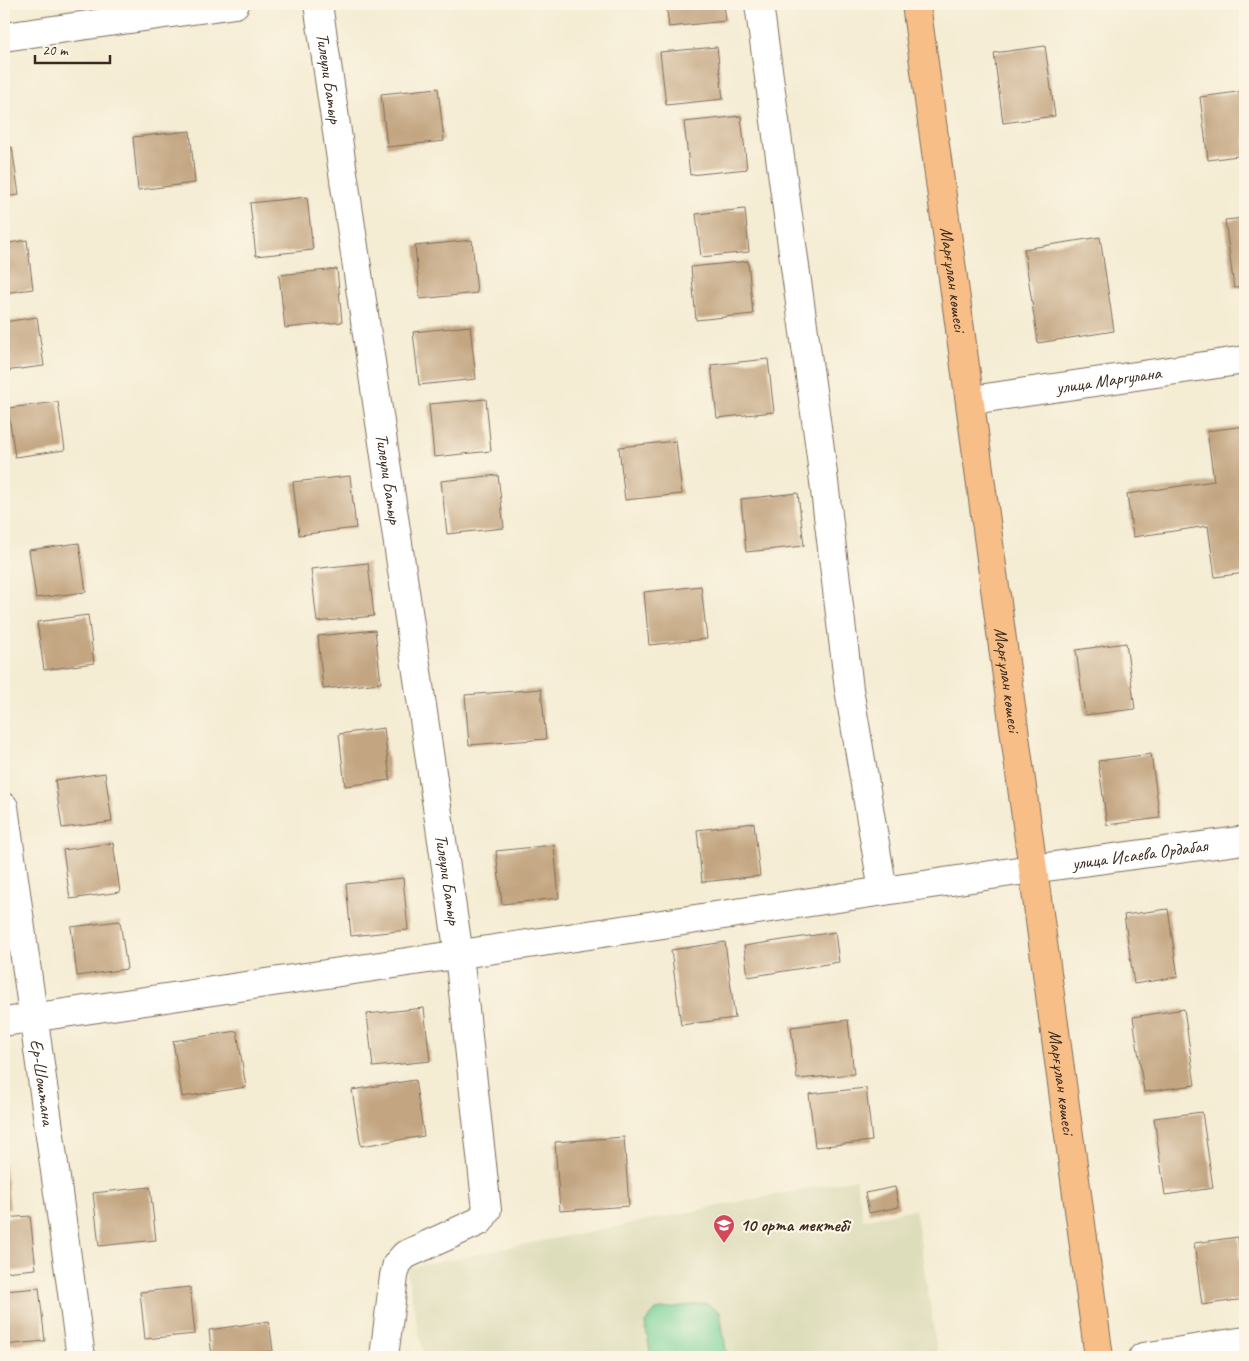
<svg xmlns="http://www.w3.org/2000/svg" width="1249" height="1361" font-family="Caveat,sans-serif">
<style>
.built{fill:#deddbb}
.green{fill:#77d197;stroke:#597e5a}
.building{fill:#c3a581}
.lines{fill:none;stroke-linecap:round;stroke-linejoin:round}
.minor-casing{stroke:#7c6e5d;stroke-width:30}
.major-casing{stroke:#7c6e5d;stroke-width:30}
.minor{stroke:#fff;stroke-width:28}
.major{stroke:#f7be87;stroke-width:28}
.labels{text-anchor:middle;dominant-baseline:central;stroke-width:4.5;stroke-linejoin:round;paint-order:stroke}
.street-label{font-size:18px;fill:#3b2a1e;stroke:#fcf5e5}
.poi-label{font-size:18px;font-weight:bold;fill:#3b2a1e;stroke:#fcf5e5;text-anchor:start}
</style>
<rect width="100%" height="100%" fill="#fcf5e5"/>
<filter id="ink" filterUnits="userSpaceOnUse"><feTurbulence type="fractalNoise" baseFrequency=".02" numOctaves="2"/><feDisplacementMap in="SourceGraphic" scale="10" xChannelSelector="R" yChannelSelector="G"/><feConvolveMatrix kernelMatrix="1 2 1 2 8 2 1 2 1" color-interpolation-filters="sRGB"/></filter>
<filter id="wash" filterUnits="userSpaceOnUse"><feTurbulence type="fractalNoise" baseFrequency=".0096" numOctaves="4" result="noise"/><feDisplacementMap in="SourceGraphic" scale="20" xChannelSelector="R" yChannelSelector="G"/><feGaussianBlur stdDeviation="1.12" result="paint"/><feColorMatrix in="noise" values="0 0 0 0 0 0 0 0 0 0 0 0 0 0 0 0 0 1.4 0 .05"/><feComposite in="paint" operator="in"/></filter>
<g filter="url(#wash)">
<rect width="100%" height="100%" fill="#f4ecd3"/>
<polygon class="built" points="856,1179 863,1220 915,1209 938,1357 424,1357 406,1268"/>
<polygon class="green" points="705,1303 720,1312 727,1357 651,1357 645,1323 656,1310"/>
<g id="blocks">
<g class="building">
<polygon points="666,4 724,4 726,21 669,27"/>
<polygon points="987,4 1000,4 1000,5 987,7"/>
<polygon points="1045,46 1055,116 1003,123 994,53"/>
<polygon points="717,47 723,99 666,105 660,52"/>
<polygon points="438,88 444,141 387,147 381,94"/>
<polygon points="1245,91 1245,155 1208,160 1200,97"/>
<polygon points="741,116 747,169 690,175 684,122"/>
<polygon points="190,131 195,183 138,190 133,137"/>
<polygon points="12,147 19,195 4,197 4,148"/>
<polygon points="307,197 313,250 256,256 250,203"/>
<polygon points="745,209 749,252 701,257 696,214"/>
<polygon points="1245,218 1245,287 1234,288 1225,220"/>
<polygon points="1100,237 1114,331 1038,343 1024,249"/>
<polygon points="27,240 33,289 4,293 4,244"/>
<polygon points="472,240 477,293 420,299 415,246"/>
<polygon points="748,261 753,314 696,320 691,267"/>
<polygon points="337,269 342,322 285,328 279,275"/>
<polygon points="37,317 44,366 4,371 4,322"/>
<polygon points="470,326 476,379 419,385 413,332"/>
<polygon points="768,359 774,412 717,418 711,365"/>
<polygon points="486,399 491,451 434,457 429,404"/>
<polygon points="58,402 65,450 15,457 8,408"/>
<polygon points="1245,426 1245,573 1215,577 1208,526 1133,537 1127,494 1214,481 1207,431"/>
<polygon points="676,441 682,494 625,500 619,447"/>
<polygon points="498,475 504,528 447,534 441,481"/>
<polygon points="350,476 356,528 299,535 293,482"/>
<polygon points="798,493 804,546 746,552 741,499"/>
<polygon points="79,543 86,592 36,598 29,550"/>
<polygon points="368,563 374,616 317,622 311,569"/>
<polygon points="701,586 707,639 649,645 644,592"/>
<polygon points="88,615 94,663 44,670 37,622"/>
<polygon points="375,630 381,683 323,689 318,636"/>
<polygon points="1126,643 1135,709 1085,715 1076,650"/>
<polygon points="541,689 546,739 469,745 465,695"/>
<polygon points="384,728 390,780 345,786 339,734"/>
<polygon points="1151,754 1160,818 1107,825 1098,761"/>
<polygon points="105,773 112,822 62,828 55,780"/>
<polygon points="754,823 760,876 702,882 697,830"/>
<polygon points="113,843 120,892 70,899 63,850"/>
<polygon points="554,845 559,898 502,904 496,851"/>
<polygon points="403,878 408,930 351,936 346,884"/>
<polygon points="1168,909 1178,977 1134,984 1124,915"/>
<polygon points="120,921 127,969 77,976 71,927"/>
<polygon points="835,932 839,962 748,977 744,946"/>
<polygon points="725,942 735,1018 681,1025 671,950"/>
<polygon points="424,1008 430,1061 373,1067 367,1014"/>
<polygon points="1184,1009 1195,1085 1144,1092 1133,1017"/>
<polygon points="848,1020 854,1074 797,1079 791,1027"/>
<polygon points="237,1031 246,1087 182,1097 173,1041"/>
<polygon points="415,1080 424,1136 361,1146 352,1090"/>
<polygon points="866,1088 872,1141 815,1147 809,1094"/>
<polygon points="1202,1112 1213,1188 1165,1195 1154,1118"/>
<polygon points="624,1137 629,1206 560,1211 555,1142"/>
<polygon points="4,1161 10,1209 4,1210"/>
<polygon points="150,1187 156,1240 99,1246 93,1193"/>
<polygon points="895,1187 899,1207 869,1213 865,1193"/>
<polygon points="30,1216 36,1269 4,1272 4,1218"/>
<polygon points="1238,1237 1245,1299 1202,1305 1194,1243"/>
<polygon points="190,1287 195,1334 145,1339 140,1292"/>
<polygon points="39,1288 45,1341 4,1345 4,1291"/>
<polygon points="269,1321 273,1351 212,1357 209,1330"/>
</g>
</g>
</g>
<g filter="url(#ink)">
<use href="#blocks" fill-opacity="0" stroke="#7c6e5d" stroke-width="1"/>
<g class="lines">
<g class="minor-casing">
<g id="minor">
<path id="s1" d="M318,4l141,951 28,255 -7,11 -75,34 -8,9 -3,12 -10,81"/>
<polyline points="759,4 820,449 849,689 883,891"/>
<polyline points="4,37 235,4"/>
<path id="s2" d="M972,400l273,-40"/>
<path id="s3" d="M4,807l77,550"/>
<path id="s4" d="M4,1022l1028,-153 213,-29"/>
<polyline points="1143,1357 1245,1341"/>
</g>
</g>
<g class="major-casing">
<g id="major">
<path id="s5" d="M916,4l183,1353"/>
</g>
</g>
<use href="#minor" class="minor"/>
<use href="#major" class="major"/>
</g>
</g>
<defs>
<g id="school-pin" transform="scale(1.125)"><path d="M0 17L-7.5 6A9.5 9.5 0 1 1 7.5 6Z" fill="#d1495b" stroke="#fcf5e5"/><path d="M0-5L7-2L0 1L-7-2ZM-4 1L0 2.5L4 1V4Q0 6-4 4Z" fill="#fff"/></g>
</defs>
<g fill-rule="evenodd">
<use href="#school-pin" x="724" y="1225"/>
</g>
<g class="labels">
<g class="street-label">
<text stroke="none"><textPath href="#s1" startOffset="75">Тилеули Батыр</textPath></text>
<text stroke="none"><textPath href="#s5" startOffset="278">Марғұлан көшесі</textPath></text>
<text stroke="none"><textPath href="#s2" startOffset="138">улица Маргулана</textPath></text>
<text stroke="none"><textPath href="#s1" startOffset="480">Тилеули Батыр</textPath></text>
<text stroke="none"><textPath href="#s5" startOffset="682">Марғұлан көшесі</textPath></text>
<text stroke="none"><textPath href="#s4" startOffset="1148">улица Исаева Ордабая</textPath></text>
<text stroke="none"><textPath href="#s1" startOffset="885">Тилеули Батыр</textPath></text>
<text stroke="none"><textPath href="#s3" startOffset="278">Ер-Шоштана</textPath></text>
<text stroke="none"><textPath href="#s5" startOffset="1088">Марғұлан көшесі</textPath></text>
</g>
<g class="poi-label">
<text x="740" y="1225">10 орта мектебі</text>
</g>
</g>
<rect width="1249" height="1361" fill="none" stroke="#fcf5e5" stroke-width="20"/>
<path d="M35 55v8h75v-8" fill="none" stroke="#3b2a1e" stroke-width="2.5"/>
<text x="42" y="55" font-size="15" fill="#3b2a1e" stroke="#fcf5e5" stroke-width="4" paint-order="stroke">20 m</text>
</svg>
